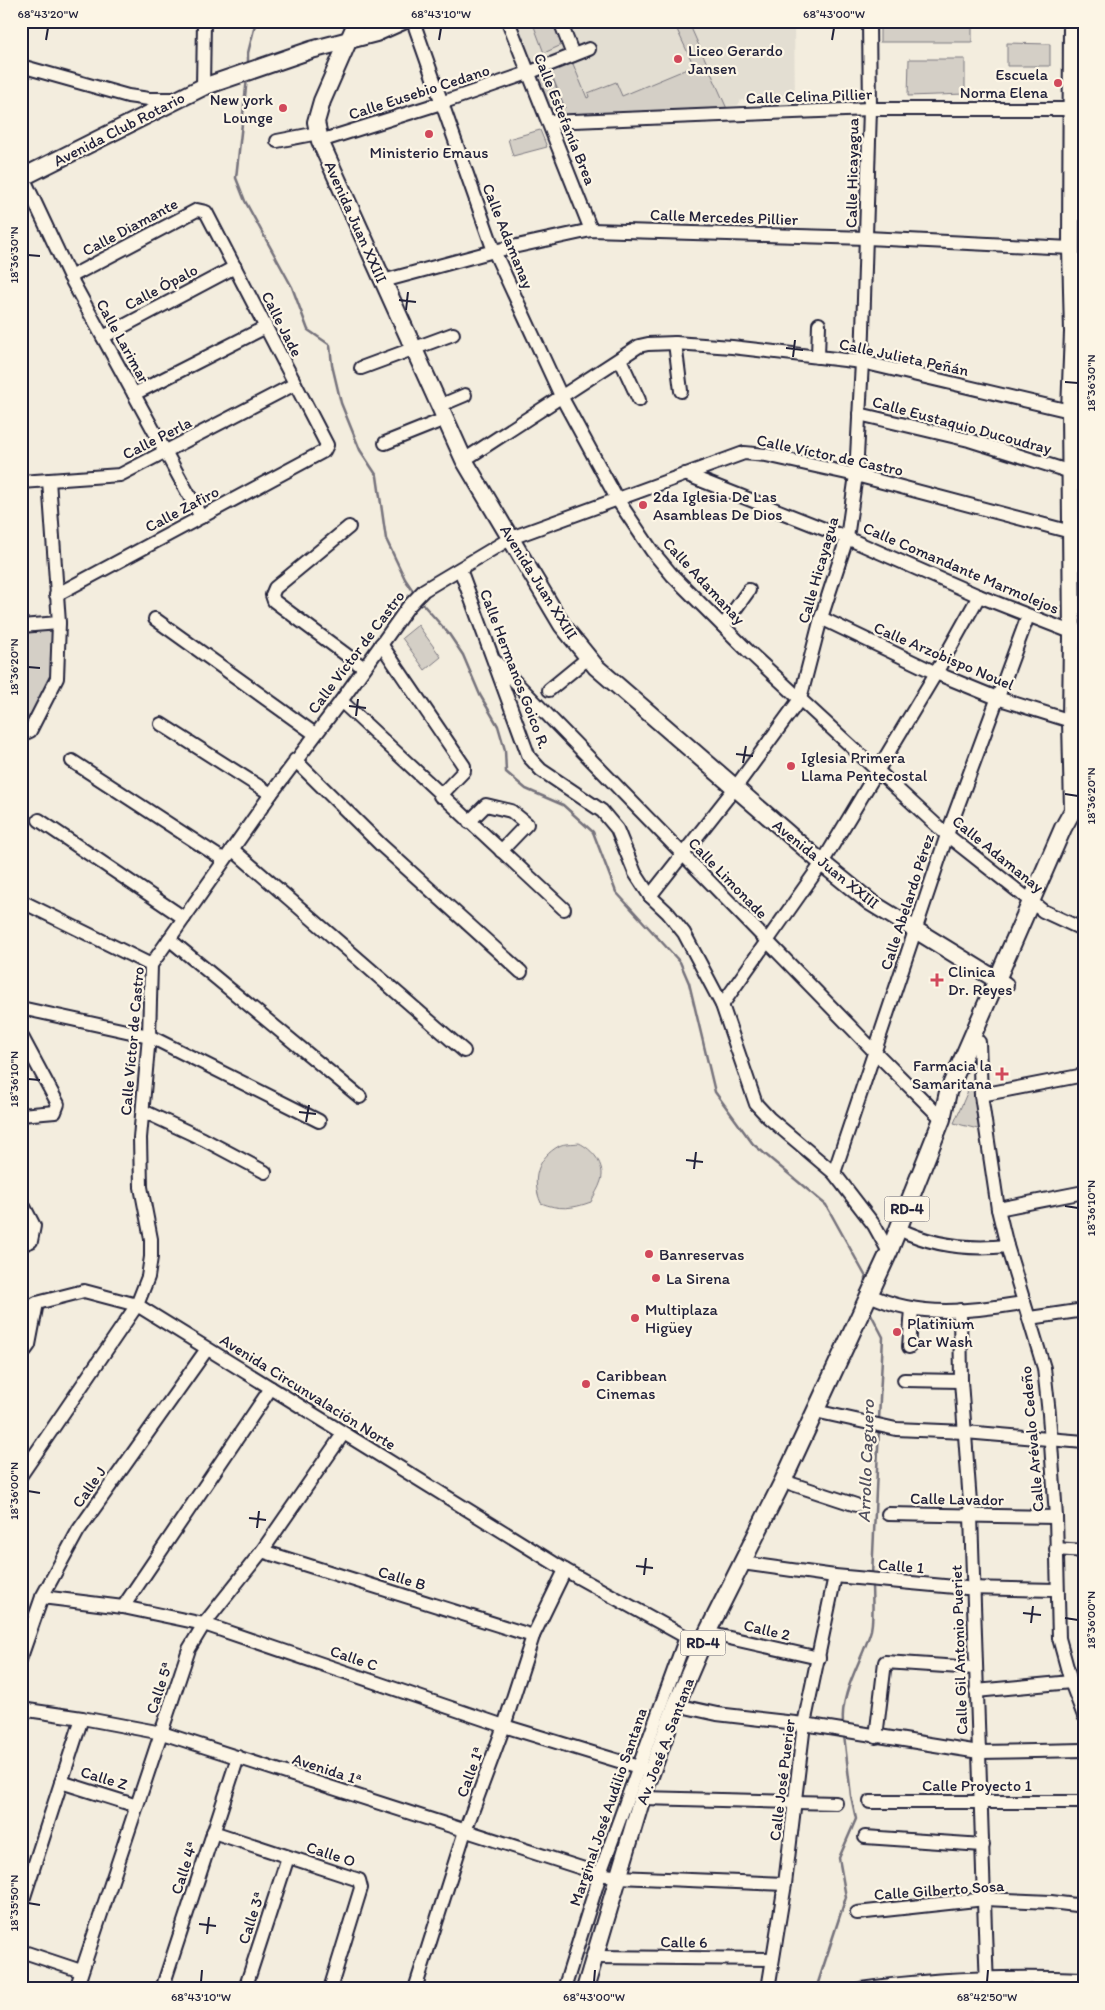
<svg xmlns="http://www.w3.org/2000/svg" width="1105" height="2010" font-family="Itim,sans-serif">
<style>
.built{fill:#e3ded2}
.green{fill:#d4cfc6;stroke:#7b7880}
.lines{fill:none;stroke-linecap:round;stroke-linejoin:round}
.stream{stroke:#75727b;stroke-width:2.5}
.minor-casing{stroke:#22223b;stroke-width:16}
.major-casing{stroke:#22223b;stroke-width:20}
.minor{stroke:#fcf5e5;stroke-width:12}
.major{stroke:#fcf5e5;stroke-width:16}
.ticks{fill:none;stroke:#22223b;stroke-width:2}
.poi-dot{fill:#d1495b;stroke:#fcf5e5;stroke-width:2}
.labels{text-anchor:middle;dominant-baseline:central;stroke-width:4.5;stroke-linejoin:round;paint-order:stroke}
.shield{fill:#fcf5e5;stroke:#63616e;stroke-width:1}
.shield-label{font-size:15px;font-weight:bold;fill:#22223b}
.poi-label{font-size:16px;fill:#22223b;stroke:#fcf5e5;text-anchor:start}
.street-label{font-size:16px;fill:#22223b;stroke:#fcf5e5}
.water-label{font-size:18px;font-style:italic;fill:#525160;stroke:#fcf5e5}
.neatline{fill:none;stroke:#22223b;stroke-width:2}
.ticks-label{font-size:12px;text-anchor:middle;fill:#22223b}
</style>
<rect width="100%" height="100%" fill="#f3edde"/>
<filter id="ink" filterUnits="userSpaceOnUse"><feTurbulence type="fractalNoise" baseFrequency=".02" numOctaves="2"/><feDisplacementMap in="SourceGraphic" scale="10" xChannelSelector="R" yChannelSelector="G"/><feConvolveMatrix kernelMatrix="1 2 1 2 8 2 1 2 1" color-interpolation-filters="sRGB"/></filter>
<g filter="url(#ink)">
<polygon class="built" points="515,21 794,21 795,101 749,103 747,100 741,100 738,105 726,106 728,111 552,118"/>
<g class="green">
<polygon points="532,21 557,21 566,43 544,53"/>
<polygon points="673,21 688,21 728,111 552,118 535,73 548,68 565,108 549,68 571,59 587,98 589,97 588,93 616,82 622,96 694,66"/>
<rect x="880" y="21" width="92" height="21"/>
<polygon points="1007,43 1050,44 1050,66 1007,66"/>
<polygon points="909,59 965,59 965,94 908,96"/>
<polygon points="540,130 547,147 513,156 508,139"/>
<polygon points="59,623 57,678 21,735 21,626"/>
<polygon points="418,625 441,657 425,670 402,638"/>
<polygon points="1074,723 1084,730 1084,787 1073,810"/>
<polygon points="977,1070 982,1130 954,1123"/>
<path d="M579,1143c13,6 27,22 22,38 -2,7 -7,14 -10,21 -19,7 -32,8 -50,1 -10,-23 -4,-45 18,-57 5,-3 14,-2 20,-3z"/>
</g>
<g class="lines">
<g class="stream">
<polyline points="248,65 248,53 256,21"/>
<polyline points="247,78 236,178 245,201 292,287 308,330 330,345 332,365 341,403 360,450 377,476 386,539 405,579 415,594"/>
<polyline points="419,600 449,634 463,655 480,695 498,726 505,750 506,772 526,789 563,805 593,832 616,892 680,962 689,983 715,1092 753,1144 826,1205 866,1277 866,1285"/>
<polyline points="869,1310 883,1337 879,1420"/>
<polyline points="872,1575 879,1428"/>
<path d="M843,1725c-3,-34 19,-63 28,-95 3,-14 1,-32 1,-47"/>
<polyline points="816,1989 846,1897 839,1858 856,1819 851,1796 844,1735"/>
</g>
<g class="minor-casing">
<g id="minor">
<polyline points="413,21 494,251 561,396 617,499 652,551 672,575 747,650 947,835 1043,911 1084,930"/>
<polyline points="508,21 591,230"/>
<polyline points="560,21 573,55"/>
<polyline points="21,66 128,96 149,99 176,99"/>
<polyline points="203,87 204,21"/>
<polyline points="549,122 870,109 1071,109"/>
<polyline points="277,141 318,133"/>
<polyline points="320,141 441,103 528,73 589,49"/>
<polyline points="23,177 70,277 201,517"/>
<polyline points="383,281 494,251 591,230 867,238 1071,248"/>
<polyline points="103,337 235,267"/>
<polyline points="675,343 681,391"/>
<polyline points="818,357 819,324"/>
<polyline points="620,359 639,400"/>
<polyline points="361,368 453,334"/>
<polyline points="134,394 266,327"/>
<polyline points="439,406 465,395"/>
<polyline points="859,414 969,440 1071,472 1084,479"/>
<polyline points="385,443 445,419"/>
<polyline points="464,460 639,346 648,344 675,343 732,347 862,362 1070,411"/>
<polyline points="685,474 847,538 979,596 1084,637"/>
<polyline points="21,482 120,475 295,384"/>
<polyline points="349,527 275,588 272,595 274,601 364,668"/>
<polyline points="460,569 529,757 541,770 602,811 617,829 635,873 650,896 668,913 684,933 722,1005 756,1104 769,1118 834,1173 874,1225 889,1252"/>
<polyline points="56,595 324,451 327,445 206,212 197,210 70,277"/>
<polyline points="821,618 936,673 997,698 1071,721 1084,730"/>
<polyline points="155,619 315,734"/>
<polyline points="21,626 59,623"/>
<polyline points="723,626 749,590"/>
<polyline points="381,644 464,766 464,771 440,796"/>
<polyline points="495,661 875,1052 942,1119"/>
<polyline points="549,690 588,658"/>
<polyline points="341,701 564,909"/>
<polyline points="161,724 271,794"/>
<polyline points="21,735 30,731 57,678 59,623 49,480"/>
<polyline points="295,760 381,845 521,972"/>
<polyline points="72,761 224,860"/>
<polyline points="39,820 184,918"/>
<polyline points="469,822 486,805 511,811 527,824 501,851"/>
<polyline points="232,849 464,1051"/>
<polyline points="650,896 735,788 800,699 821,618 847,538 856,475 862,362 870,109 869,21"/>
<polyline points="21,901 151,965"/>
<polyline points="169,939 360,1097"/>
<polyline points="722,1005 822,863 936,673 979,596"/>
<polyline points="21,1008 149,1036 319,1121"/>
<polyline points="21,1035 58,1104 55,1112 21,1115"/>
<polyline points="979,1042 981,1095 998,1209 1007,1246 1044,1368 1049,1414 1056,1517 1059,1638 1071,1682 1084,1716"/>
<polyline points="981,1095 1084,1075"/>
<polyline points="143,1111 203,1139 265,1172"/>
<polyline points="834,1173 947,835 1028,616"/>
<polyline points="21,1201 34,1226 31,1241 21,1245"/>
<polyline points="998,1209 1084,1192"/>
<path d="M899,1229c34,17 71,21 108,17"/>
<path d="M870,1295c49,24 103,16 154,8"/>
<polyline points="21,1310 37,1303 84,1291 137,1305 565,1570 686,1637 603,1865 564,1989"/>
<polyline points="960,1310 961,1381 971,1516 987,1989"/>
<polyline points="1030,1318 1084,1310"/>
<polyline points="909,1347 912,1309"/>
<polyline points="21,1356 29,1345 37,1303"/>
<polyline points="904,1380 961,1381"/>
<polyline points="815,1411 896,1429 965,1432 1084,1442"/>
<polyline points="21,1475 137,1305 148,1277 151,1257 151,1239 141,1187 140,1138 149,1036 151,965 271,794 341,701 408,607 424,590 511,538 744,453 766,455 856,475 1071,532"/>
<polyline points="783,1481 856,1505"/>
<polyline points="888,1514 1056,1517"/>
<polyline points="1056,1549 1084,1551"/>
<polyline points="262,1551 533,1636"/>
<polyline points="742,1563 835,1576 966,1588 1057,1590"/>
<polyline points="42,1597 123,1607 204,1624 504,1726 645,1769"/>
<polyline points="123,1607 271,1388"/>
<polyline points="707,1633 819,1658"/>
<polyline points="21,1657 42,1597 78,1531 207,1349"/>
<polyline points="976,1691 1071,1682"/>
<polyline points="676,1705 717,1714 804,1724 979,1752 1084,1750"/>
<polyline points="21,1709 82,1718 162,1733 600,1874 618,1877 785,1884"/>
<polyline points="876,1737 885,1662 975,1668"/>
<polyline points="61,1782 137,1806"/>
<polyline points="642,1798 836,1803"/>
<polyline points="870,1802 1084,1802"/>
<polyline points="213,1832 359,1880 361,1888 330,1989"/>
<polyline points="865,1837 983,1845"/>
<polyline points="21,1906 82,1718"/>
<polyline points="857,1913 985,1899 1051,1902 1084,1906"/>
<polyline points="21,1951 81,1971"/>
<polyline points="596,1957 772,1959"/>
<polyline points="76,1989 189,1649 204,1624 262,1551 343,1434"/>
<polyline points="162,1989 238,1757"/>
<polyline points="245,1989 288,1857"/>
<polyline points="415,1989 465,1831 504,1726 533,1636 565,1570"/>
<polyline points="768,1989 785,1884 804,1724 835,1576"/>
<path d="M861,1989c75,-11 148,-13 223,-10"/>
</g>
</g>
<g class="major-casing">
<g id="major">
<polyline points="357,21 322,101 316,122 320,141 464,460 562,625 596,667 822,863 870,902 1005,985"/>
<polyline points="1072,21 1071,248 1073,332 1070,411 1072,636 1071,721 1073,810"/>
<polyline points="21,178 203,87 311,50 376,33 403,21"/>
<polyline points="585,1989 642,1798 676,1705 707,1633 783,1481 889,1252 942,1119 948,1092 1063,828 1073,810"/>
</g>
</g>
<use href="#minor" class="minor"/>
<use href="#major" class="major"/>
</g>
</g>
<path class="ticks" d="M46,40l2,-12M439,40l2,-12M832,40l2,-12M28,255l12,1M399,300l17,2M406,310l2,-18M786,348l17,2M793,357l2,-17M1065,382l13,1M28,667l12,1M349,706l17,2M356,716l2,-17M736,754l17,2M743,763l3,-17M1065,794l13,2M28,1079l12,1M299,1112l17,2M306,1122l3,-17M686,1160l17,2M694,1169l2,-17M1065,1206l13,2M28,1491l12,2M249,1518l17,2M257,1528l2,-17M636,1566l17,2M644,1575l2,-17M1023,1613l18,2M1065,1618l13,2M1031,1623l2,-17M28,1903l12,2M199,1924l17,2M207,1934l2,-17M201,1982l1,-12M594,1982l1,-12M987,1982l1,-12"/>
<g class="poi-dot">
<circle cx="678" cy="59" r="5"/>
<circle cx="1058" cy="83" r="5"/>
<circle cx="283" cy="108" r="5"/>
<circle cx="429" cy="134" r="5"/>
<circle cx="643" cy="505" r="5"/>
<circle cx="791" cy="766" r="5"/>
<path d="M934.5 972.5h5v5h5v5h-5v5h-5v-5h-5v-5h5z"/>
<path d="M999.5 1066.5h5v5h5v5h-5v5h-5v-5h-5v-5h5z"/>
<circle cx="649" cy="1254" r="5"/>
<circle cx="656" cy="1278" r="5"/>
<circle cx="635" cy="1318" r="5"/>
<circle cx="897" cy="1332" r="5"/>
<circle cx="586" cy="1384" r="5"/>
</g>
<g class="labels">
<g class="shield">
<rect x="884.5" y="1196.5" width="45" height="25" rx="4"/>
<rect x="680.5" y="1630.5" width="45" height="25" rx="4"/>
</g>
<g class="shield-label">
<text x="907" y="1209">RD-4</text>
<text x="703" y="1643">RD-4</text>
</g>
<g class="poi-label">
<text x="688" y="50">Liceo Gerardo<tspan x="688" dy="18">Jansen</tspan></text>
<text x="1048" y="74" text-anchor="end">Escuela<tspan x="1048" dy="18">Norma Elena</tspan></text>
<text x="273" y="99" text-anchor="end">New york<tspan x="273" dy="18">Lounge</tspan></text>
<text x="429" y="152" text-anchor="middle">Ministerio Emaus</text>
<text x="653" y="496">2da Iglesia De Las<tspan x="653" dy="18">Asambleas De Dios</tspan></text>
<text x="801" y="757">Iglesia Primera<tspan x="801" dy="18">Llama Pentecostal</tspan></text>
<text x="948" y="971">Clinica<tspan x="948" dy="18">Dr. Reyes</tspan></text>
<text x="992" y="1065" text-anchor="end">Farmacia la<tspan x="992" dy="18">Samaritana</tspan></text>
<text x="659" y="1254">Banreservas</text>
<text x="666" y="1278">La Sirena</text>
<text x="645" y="1309">Multiplaza<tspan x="645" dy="18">Higüey</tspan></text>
<text x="907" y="1323">Platinium<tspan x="907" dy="18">Car Wash</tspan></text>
<text x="596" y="1375">Caribbean<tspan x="596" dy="18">Cinemas</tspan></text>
</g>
<g class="street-label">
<text transform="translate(419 92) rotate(-18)">Calle Eusebio Cedano</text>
<text transform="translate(809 96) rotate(-2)">Calle Celina Pillier</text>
<text transform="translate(565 119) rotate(68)">Calle Estefanía Brea</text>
<text transform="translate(119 129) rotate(-27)">Avenida Club Rotario</text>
<text transform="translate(852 173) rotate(-89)">Calle Hicayagua</text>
<text transform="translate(724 217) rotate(2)">Calle Mercedes Pillier</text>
<text transform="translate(356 222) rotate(66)">Avenida Juan XXIII</text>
<text transform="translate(130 227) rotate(-28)">Calle Diamante</text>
<text transform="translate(508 236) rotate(68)">Calle Adamanay</text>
<text transform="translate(161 287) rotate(-28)">Calle Ópalo</text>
<text transform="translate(282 324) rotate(63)">Calle Jade</text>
<text transform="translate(123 341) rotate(61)">Calle Larimar</text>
<text transform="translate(904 357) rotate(12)">Calle Julieta Peñán</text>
<text transform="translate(962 425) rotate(15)">Calle Eustaquio Ducoudray</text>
<text transform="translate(157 438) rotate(-27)">Calle Perla</text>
<text transform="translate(830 455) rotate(12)">Calle Víctor de Castro</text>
<text transform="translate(182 509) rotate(-28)">Calle Zafiro</text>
<text transform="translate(961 568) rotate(23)">Calle Comandante Marmolejos</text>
<text transform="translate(818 570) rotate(-74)">Calle Hicayagua</text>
<text transform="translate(704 581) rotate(47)">Calle Adamanay</text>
<text transform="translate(539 582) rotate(58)">Avenida Juan XXIII</text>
<text transform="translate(356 652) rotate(-53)">Calle Víctor de Castro</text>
<text transform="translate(944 656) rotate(23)">Calle Arzobispo Nouel</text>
<text transform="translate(515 669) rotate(69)">Calle Hermanos Goico R.</text>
<text transform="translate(998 854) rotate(39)">Calle Adamanay</text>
<text transform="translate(826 864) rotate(39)">Avenida Juan XXIII</text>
<text transform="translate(728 878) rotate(46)">Calle Limonade</text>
<text transform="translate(907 902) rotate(-72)">Calle Abelardo Pérez</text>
<text transform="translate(132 1041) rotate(-85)">Calle Víctor de Castro</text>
<text transform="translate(308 1392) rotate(32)">Avenida Circunvalación Norte</text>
<text transform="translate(1032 1439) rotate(-95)">Calle Arévalo Cedeño</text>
<text transform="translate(89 1487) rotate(-55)">Calle J</text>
<text transform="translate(957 1499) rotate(1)">Calle Lavador</text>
<text transform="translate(901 1566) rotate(5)">Calle 1</text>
<text transform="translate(402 1578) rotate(17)">Calle B</text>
<text transform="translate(767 1630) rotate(13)">Calle 2</text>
<text transform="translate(959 1650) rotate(-92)">Calle Gil Antonio Pueriet</text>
<text transform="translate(354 1658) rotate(19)">Calle C</text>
<text transform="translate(159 1688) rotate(-72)">Calle 5ª</text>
<text transform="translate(665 1741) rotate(-69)">Av. José A. Santana</text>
<text transform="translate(327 1769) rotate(18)">Avenida 1ª</text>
<text transform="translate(470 1772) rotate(-70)">Calle 1ª</text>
<text transform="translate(104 1778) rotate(17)">Calle Z</text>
<text transform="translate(782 1780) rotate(-83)">Calle José Puerier</text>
<text x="977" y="1785">Calle Proyecto 1</text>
<text transform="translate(608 1807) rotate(-71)">Marginal José Audilio Santana</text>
<text transform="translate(331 1854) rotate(18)">Calle O</text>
<text transform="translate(184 1868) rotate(-72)">Calle 4ª</text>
<text transform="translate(939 1890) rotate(-4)">Calle Gilberto Sosa</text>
<text transform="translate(251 1918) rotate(-72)">Calle 3ª</text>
<text transform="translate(684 1942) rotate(1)">Calle 6</text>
</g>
<g class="water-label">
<text transform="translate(866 1461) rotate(-88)">Arrollo Caguero</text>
</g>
</g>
<rect width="1105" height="2010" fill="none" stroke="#fcf5e5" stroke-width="55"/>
<rect x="28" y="28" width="1050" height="1954" class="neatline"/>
<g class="ticks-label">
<text x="48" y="18">68°43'20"W</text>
<text x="441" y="18">68°43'10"W</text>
<text x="834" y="18">68°43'00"W</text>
<text transform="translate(14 255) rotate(-90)" y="4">18°36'30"N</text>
<text transform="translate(1091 383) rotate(-90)" y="4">18°36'30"N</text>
<text transform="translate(14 667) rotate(-90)" y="4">18°36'20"N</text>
<text transform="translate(1091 796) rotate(-90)" y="4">18°36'20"N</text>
<text transform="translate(14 1079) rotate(-90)" y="4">18°36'10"N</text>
<text transform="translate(1091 1208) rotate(-90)" y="4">18°36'10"N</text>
<text transform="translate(14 1491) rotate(-90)" y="4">18°36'00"N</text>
<text transform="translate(1091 1620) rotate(-90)" y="4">18°36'00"N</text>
<text transform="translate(14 1903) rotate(-90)" y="4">18°35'50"N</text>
<text x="201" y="2001">68°43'10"W</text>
<text x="594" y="2001">68°43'00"W</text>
<text x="987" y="2001">68°42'50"W</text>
</g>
</svg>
